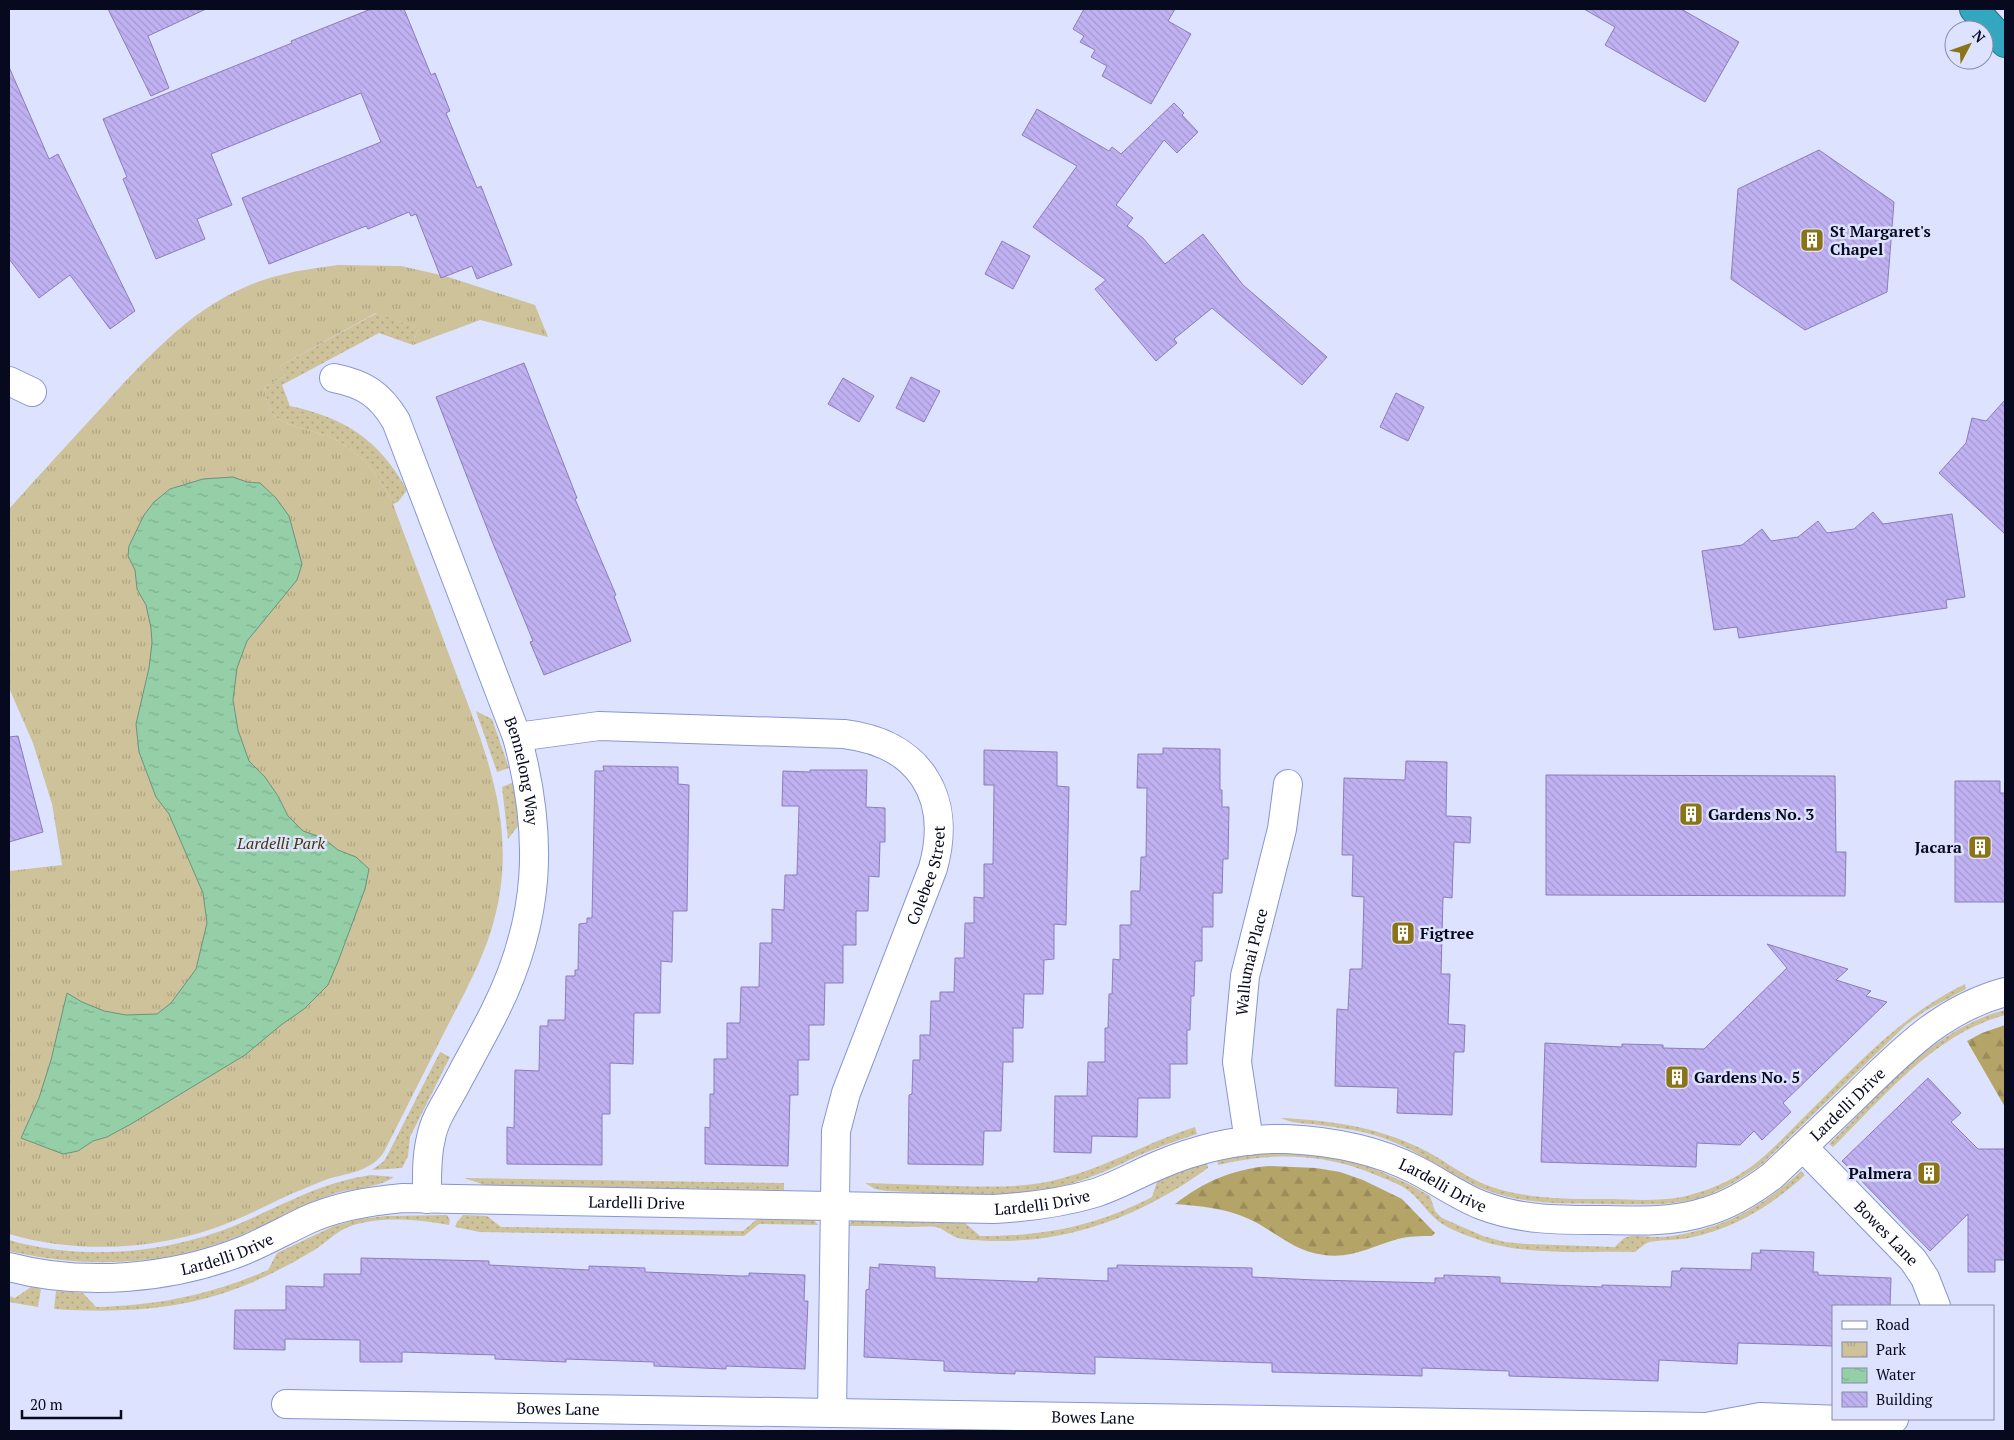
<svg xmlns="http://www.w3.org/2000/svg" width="2014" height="1440" font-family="'PT Serif',serif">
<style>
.grass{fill:url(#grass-dots)}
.forest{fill:url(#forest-firs)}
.park{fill:url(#park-tufts)}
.water{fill:url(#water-ripples);stroke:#6a947e}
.building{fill:url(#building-back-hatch);stroke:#8b7dba}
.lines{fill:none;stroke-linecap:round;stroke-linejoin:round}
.minor-casing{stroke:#8895d2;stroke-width:30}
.highway-casing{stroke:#247087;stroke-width:30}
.minor{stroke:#fff;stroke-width:28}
.highway{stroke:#33a7bf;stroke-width:28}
.labels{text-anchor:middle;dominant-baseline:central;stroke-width:5;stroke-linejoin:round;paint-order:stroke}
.poi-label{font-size:16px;font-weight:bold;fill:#07091e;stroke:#dde3fe;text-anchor:start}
.street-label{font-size:16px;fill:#07091e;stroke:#dde3fe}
.park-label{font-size:16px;font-style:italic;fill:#453905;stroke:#dde3fe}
</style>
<defs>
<pattern id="grass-dots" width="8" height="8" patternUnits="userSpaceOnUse" patternTransform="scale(1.25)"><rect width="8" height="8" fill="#cdc299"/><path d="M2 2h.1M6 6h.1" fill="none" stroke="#afa583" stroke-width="1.8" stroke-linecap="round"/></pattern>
<pattern id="forest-firs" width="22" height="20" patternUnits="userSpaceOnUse" patternTransform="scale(1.25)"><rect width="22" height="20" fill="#b5a467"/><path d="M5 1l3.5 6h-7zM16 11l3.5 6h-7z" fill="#9a8c59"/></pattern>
<pattern id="park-tufts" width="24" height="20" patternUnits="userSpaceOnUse" patternTransform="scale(1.25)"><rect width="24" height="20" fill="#cdc299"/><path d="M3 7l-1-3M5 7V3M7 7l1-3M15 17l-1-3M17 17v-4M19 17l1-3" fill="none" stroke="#afa583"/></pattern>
<pattern id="water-ripples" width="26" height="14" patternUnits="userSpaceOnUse" patternTransform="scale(1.25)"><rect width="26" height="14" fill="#94cfa7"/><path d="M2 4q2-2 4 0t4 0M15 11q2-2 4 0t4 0" fill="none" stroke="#7eb08f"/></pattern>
<pattern id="building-back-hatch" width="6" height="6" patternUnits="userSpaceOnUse" patternTransform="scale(1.25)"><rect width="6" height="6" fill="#c0b2f2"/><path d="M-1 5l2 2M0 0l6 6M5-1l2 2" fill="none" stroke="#a498cf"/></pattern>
</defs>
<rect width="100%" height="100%" fill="#dde3fe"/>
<g class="grass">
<path d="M377,313l41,15 -5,17 -34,-12 -97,52 8,21c56,12 89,34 117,84l-9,12 -5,2c-13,-27 -29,-48 -55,-63 -19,-11 -55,-13 -66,-28 -5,-8 -6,-17 -8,-26l21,-11 -5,-10z"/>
<polygon points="476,711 492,719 509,768 497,772"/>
<polygon points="514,782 517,804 518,826 508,839 502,787"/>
<path d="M1965,984l1,5 -41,22 -19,14 -144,139c-18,13 -37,25 -59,33 -32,10 -65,7 -98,7 -40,-1 -81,1 -119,-14 -39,-16 -71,-43 -112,-55 -18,-5 -37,-8 -56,-10 -12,-2 -25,-1 -37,-7 54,3 99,9 147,34 20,11 39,26 61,34 40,14 81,13 123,13 23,1 47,2 70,-2 21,-5 40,-12 58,-23 23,-14 42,-35 61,-54 51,-50 98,-104 164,-136z"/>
<path d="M2005,1010v5c-71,19 -121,82 -172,132l-4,-3c53,-51 103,-115 176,-134z"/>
<polygon points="440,1052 450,1057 410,1137 408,1156 402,1168 372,1170 384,1161 388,1154"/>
<path d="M1195,1127l2,7c-19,6 -38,13 -57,21 -25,12 -50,24 -78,31 -56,14 -117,7 -175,5l-12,-2 -10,-6c31,1 61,2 92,3 36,1 72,2 106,-8 46,-12 87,-37 132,-51z"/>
<path d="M1293,1151l51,7 24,8 43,19 19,11 5,15 7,7 41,18 22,6 22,2 88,3c3,-3 8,-9 12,-10 8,-3 22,0 31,0 10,0 21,-2 30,-4 45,-9 81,-32 113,-62l4,4c-34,31 -71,54 -116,63 -9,2 -37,2 -42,5 -4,2 -8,6 -12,9 -48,-1 -110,4 -156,-12 -13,-5 -29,-10 -41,-19 -11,-9 -18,-21 -29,-30 -9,-7 -21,-11 -31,-15 -52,-23 -106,-24 -160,-11l-1,-5 25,-6z"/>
<path d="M1207,1163l1,5c-74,53 -153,81 -245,71 -11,-1 -18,-10 -27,-12 -9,-1 -18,0 -27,0 -20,-1 -40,-1 -61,-1l4,-5 113,2 15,13c65,0 113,-9 172,-39l5,-15 16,-8z"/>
<path d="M371,1175l23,2c-17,11 -38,11 -58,16 -8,3 -16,6 -25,9 -24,10 -47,24 -72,34 -72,30 -154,33 -230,15v-11c72,21 158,14 227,-15 48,-20 82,-42 135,-50z"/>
<polygon points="464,1178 784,1183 784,1190 485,1185"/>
<path d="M447,1215l3,5 -1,5c-30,-6 -77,-10 -105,4 -10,5 -19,14 -28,20 -25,15 -51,29 -78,39 -60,23 -122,25 -184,21l2,-18 27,2 13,14c65,-2 113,-12 172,-37l9,-17 57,-27 26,-7 26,-3z"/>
<polygon points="463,1215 487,1216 501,1227 743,1231 757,1219 814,1220 818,1225 759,1224 744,1236 480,1232 455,1227 457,1222"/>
<polygon points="31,1287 41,1289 38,1307 9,1302 9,1296 15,1298"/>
</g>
<g class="forest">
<polygon points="2005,1025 2005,1107 1967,1041 1982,1033"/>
<path d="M1268,1166l48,2 24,4 23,8 39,19 33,34 -3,3c-11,0 -23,0 -34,3 -26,7 -46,20 -74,16 -32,-4 -47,-23 -75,-36 -24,-11 -48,-13 -74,-15 30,-23 56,-34 93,-38z"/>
</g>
<path class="park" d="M338,265l63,1 44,10 90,29 13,32 -68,-17 -67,25 5,-17 -42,-15 -96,53 5,10 -21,11c2,9 3,18 8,26 11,15 47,17 66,28 26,15 42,36 55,63 19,52 39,104 58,156 35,91 71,172 40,271 -11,34 -28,65 -44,96 -21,42 -42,83 -63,125 -12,18 -33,21 -53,26 -9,3 -17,6 -25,10 -25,9 -48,23 -73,33 -68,29 -153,34 -224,13v-363l53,-6 -10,-61 -19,-61 -24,-55v-179c30,-34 61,-67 92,-101 43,-47 85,-95 144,-121 29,-13 62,-18 93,-22z"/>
<polygon class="water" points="233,477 247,482 260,483 276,498 289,516 302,564 297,580 247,641 237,668 233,700 238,730 249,761 265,777 278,796 288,816 303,831 323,838 338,850 356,857 369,869 365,889 339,959 328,985 304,1009 281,1025 245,1055 131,1124 107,1137 93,1141 78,1151 63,1154 21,1138 39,1098 51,1060 67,993 82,1002 104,1011 126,1015 157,1014 171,1003 196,969 207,923 203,893 169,814 156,797 139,752 136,724 149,668 152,643 151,628 146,605 137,589 135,570 128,556 129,546 144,515 154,502 170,489 203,479"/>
<g class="building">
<polygon points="108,9 206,9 148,36 169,88 151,96"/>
<polygon points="371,9 404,9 431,75 435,73 450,111 446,113 477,188 481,186 512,265 477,279 472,266 441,278 416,214 411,216 409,212 368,229 366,226 269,264 242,198 381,142 361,93 211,154 232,205 197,219 205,239 156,259 123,179 127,177 103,119 292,43 291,41"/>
<polygon points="1084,9 1175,9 1168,21 1191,34 1151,104 1102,76 1107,66 1091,57 1095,50 1080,42 1084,36 1073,29"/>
<polygon points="1584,9 1681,9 1739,42 1705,102 1605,45 1615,27"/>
<polygon points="9,67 49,159 58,154 135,311 110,329 70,275 39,298 9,259"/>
<polygon points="1174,103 1184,113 1182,115 1198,132 1177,153 1164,140 1116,205 1133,218 1127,226 1143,238 1165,264 1203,234 1243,285 1327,357 1302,385 1212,308 1174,339 1177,343 1156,361 1095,289 1106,280 1033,227 1077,166 1022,135 1037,109 1109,151 1112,147 1121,154"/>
<polygon points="1819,150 1894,202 1887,292 1805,330 1731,279 1738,189"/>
<polygon points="1002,241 1030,256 1013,289 985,274"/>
<polygon points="524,363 577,498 575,499 616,595 614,596 631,641 544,675 530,642 533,641 494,546 436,397"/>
<polygon points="911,377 940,391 924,422 896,408"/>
<polygon points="843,378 874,396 859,422 828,404"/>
<polygon points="1396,393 1424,407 1408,441 1380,427"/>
<polygon points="2005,400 2005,534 1939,473 1966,443 1972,418 1986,421"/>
<polygon points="1873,512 1883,524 1952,514 1965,597 1946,600 1947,608 1739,638 1737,627 1714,630 1702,551 1742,545 1762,529 1771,541 1798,537 1818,521 1827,533 1854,529"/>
<polygon points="18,736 43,832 9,842 9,737"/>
<polygon points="1163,748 1220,749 1220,790 1222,790 1222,807 1229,807 1228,859 1223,859 1222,893 1213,893 1213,927 1202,927 1202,961 1195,961 1194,996 1191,996 1190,1030 1187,1030 1187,1064 1170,1064 1170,1098 1138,1098 1137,1137 1092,1136 1091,1153 1054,1152 1055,1096 1087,1096 1088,1062 1105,1062 1105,1028 1108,1028 1109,994 1112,994 1113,959 1120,960 1120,925 1131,925 1131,891 1140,891 1141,857 1146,857 1147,788 1137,788 1138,754 1163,754"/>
<polygon points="984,750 1057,752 1057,786 1069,787 1066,925 1054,924 1054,959 1044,960 1043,994 1024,994 1023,1028 1013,1028 1013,1062 1003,1062 1001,1131 984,1131 983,1165 908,1164 909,1095 912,1094 913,1060 920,1060 920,1035 930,1035 931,1001 940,1001 940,992 954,992 955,958 964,958 965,923 974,923 974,897 984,898 984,864 993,864 994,785 984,785"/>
<polygon points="1406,761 1447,762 1446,816 1471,817 1470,843 1454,842 1452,898 1443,897 1441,974 1450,974 1448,1024 1465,1025 1464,1052 1454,1052 1452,1115 1397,1113 1398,1088 1335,1086 1337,1009 1348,1010 1350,969 1362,969 1364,897 1352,896 1353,855 1342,855 1344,778 1405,780"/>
<polygon points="603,766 678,767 678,784 689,785 687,911 673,911 672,962 661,961 660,1013 634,1013 633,1064 610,1063 610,1114 602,1114 602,1165 507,1164 507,1127 514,1128 515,1070 539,1071 540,1026 548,1026 548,1020 565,1020 566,976 575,976 575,970 578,970 579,924 587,923 587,918 592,918 595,771 604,771"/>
<polygon points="810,770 867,770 866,807 885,808 885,842 880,842 879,877 869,876 868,911 856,911 856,945 843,945 843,983 825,983 824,1025 809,1025 809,1060 798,1060 798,1095 790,1095 788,1166 705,1164 705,1127 710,1128 710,1094 714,1094 714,1059 727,1059 727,1023 740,1023 741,987 759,987 760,943 772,943 772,909 784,910 785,875 797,875 799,806 782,806 783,771 810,772"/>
<polygon points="1546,775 1835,776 1836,852 1846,852 1845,896 1546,895"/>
<polygon points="1955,781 2000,781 2000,793 2005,793 2005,902 1955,902"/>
<polygon points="1767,944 1848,969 1836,980 1871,991 1866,996 1887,1002 1783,1103 1791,1112 1762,1140 1754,1131 1740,1145 1697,1143 1696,1167 1541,1162 1545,1043 1622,1047 1622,1044 1663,1045 1663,1048 1704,1049 1787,968"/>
<polygon points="1928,1078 1961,1113 1951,1122 1978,1149 2005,1149 2005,1260 1995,1260 1995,1272 1968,1272 1968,1214 1930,1251 1842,1161"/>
<polygon points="1760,1250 1814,1252 1813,1272 1818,1272 1818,1275 1891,1278 1890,1306 1833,1306 1833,1346 1738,1343 1737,1364 1659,1360 1658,1381 1509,1376 1509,1371 1422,1368 1422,1376 1272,1372 1272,1363 1095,1357 1095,1374 1015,1371 1015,1374 944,1371 944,1361 864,1357 866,1290 869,1289 870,1267 879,1268 879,1264 935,1267 935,1278 1038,1282 1038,1278 1108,1281 1108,1268 1117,1268 1117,1265 1252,1268 1252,1277 1315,1280 1435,1283 1435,1278 1444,1278 1444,1275 1500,1277 1500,1283 1602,1287 1602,1285 1671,1287 1672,1271 1680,1271 1681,1268 1751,1270 1752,1253 1761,1253"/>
<polygon points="361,1258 489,1261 489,1265 589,1270 589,1266 645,1268 645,1272 740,1276 749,1276 749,1273 805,1275 804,1301 808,1301 805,1369 726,1366 726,1369 654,1366 654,1362 566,1359 566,1362 495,1359 495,1355 402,1352 402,1362 360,1362 360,1340 285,1339 285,1350 234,1349 235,1310 286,1310 286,1286 324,1287 324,1274 361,1274"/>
</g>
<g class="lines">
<g class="minor-casing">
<g id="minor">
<path id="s1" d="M334,378c30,6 46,16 62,43l121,316c27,99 24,183 -23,276 -13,26 -28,52 -41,77 -9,16 -19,31 -22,48 -5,20 -4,41 -4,61"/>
<polyline points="9,381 32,392"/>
<path id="s2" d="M1249,1141l-12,-79 8,-86 37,-147 6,-45"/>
<path id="s3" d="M1803,1147l110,113 12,18 11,28"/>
<path id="s4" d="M9,1267c75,20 164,12 236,-17 21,-9 41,-20 62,-30 30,-14 63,-19 96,-22l591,11c35,-2 68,-6 101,-16 22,-7 42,-19 64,-28 40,-17 83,-27 127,-26 46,2 89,10 130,31 22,11 42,26 65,35 41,16 83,15 125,15 35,1 69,2 102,-9 24,-7 44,-20 64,-35 30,-28 59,-56 88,-84 45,-44 83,-83 145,-100"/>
<path id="s5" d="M286,1404l546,9 4,-282 10,-38 87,-225c20,-72 -14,-125 -89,-134l-245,-8 -82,11"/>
<path id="s6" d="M832,1413l874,14 54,-10 112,4 22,-2"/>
</g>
</g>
<g class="highway-casing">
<polyline id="highway" points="1974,9 2005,43"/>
</g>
<use href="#minor" class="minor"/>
<use href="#highway" class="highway"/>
</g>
<defs>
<g id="building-square" transform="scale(1.25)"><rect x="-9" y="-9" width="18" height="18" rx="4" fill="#8a7417" stroke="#dde3fe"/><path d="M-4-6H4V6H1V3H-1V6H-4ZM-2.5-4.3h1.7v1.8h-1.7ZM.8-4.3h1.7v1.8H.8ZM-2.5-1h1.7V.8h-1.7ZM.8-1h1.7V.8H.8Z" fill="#fff"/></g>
</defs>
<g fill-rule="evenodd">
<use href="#building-square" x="1812" y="240"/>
<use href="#building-square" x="1691" y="814"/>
<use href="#building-square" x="1980" y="847"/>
<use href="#building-square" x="1403" y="933"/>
<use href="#building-square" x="1677" y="1077"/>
<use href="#building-square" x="1929" y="1173"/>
</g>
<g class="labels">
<g class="poi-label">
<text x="1830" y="231">St Margaret's<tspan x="1830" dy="18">Chapel</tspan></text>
<text x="1708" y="814">Gardens No. 3</text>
<text x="1962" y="847" text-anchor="end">Jacara</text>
<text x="1420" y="933">Figtree</text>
<text x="1694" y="1077">Gardens No. 5</text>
<text x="1912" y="1173" text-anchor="end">Palmera</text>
</g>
<g class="street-label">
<text stroke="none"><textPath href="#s1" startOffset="451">Bennelong Way</textPath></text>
<text stroke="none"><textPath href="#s5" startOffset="1100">Colebee Street</textPath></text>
<text stroke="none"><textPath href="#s2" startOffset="181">Wallumai Place</textPath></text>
<text stroke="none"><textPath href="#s4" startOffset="1918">Lardelli Drive</textPath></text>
<text stroke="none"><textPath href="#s4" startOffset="1468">Lardelli Drive</textPath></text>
<text stroke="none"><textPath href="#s4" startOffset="1048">Lardelli Drive</textPath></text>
<text stroke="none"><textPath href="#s4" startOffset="642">Lardelli Drive</textPath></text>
<text stroke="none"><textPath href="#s3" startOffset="120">Bowes Lane</textPath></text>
<text stroke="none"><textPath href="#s4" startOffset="222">Lardelli Drive</textPath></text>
<text stroke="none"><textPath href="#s5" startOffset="272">Bowes Lane</textPath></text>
<text stroke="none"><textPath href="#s6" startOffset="261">Bowes Lane</textPath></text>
</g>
<g class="park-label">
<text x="281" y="843">Lardelli Park</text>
</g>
</g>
<rect width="2014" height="1440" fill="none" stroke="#07091e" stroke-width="20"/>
<rect x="1832" y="1305" width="162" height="115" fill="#dde3fe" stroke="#878ca4"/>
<rect x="1842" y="1321" width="25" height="8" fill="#ffffff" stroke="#878ca4"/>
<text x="1876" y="1330" font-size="15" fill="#07091e">Road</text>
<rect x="1842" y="1342" width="25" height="15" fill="url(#park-tufts)" stroke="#878ca4"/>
<text x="1876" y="1355" font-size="15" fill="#07091e">Park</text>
<rect x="1842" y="1368" width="25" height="15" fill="url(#water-ripples)" stroke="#878ca4"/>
<text x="1876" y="1380" font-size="15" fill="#07091e">Water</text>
<rect x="1842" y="1392" width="25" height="15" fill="url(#building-back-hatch)" stroke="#878ca4"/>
<text x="1876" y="1405" font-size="15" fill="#07091e">Building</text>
<g transform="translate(1969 45) rotate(49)"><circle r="24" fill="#dde3fe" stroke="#878ca4"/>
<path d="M0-4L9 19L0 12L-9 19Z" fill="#8a7417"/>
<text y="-8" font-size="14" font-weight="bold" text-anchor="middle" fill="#07091e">N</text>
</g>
<path d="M22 1410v8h99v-8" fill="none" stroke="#07091e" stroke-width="2.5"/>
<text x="30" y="1410" font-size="15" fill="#07091e" stroke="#dde3fe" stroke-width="4" paint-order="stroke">20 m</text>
</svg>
